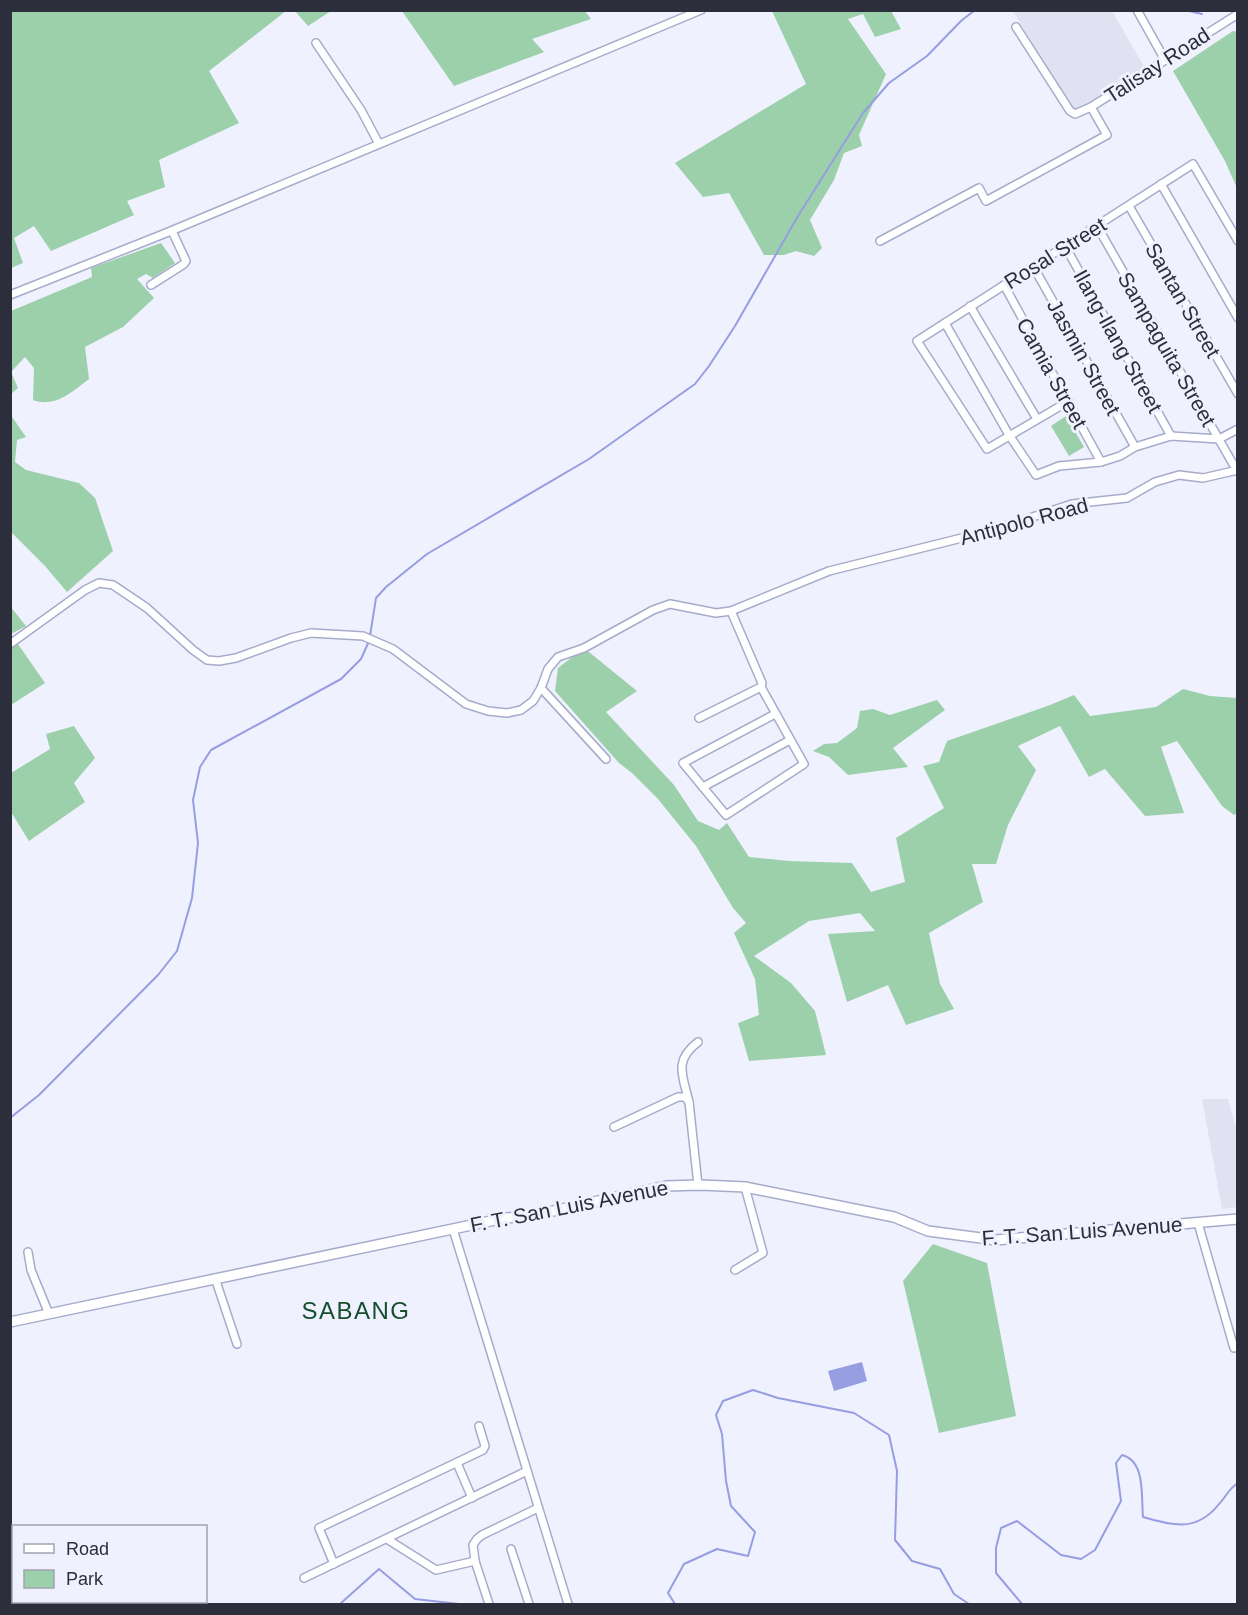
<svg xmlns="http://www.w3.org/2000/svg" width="1248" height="1615" font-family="Helvetica,sans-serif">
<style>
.built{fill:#e0e2f1}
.green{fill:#9cd0ab}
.water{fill:#969de1}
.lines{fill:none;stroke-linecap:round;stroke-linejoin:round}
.stream{stroke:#969de1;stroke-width:2}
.street-casing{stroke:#a7abcb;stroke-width:10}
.secondary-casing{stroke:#a7abcb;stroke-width:12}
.street{stroke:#fff;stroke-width:7}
.secondary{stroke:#fff;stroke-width:9}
.labels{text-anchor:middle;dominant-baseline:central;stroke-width:6;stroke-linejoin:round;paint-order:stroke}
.street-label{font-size:21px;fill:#2d2e3b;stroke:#eff1fe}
.quarter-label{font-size:24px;letter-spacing:1.5px;fill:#184e2d;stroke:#eff1fe}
</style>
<rect width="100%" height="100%" fill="#eff1fe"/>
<g class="built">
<polygon points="1013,11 1112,11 1145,68 1077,110 1073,110"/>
<polygon points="1202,1099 1228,1099 1237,1132 1237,1207 1222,1209"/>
</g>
<g class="green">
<polygon points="584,10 591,19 532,39 544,52 454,86 402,11"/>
<polygon points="10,11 11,10 286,11 209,71 239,123 159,160 165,187 127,201 134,215 51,251 34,226 14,238 23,263 11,268"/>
<polygon points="295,11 331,11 308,26"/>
<polygon points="772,11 891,11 901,29 875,37 863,14 848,19 886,74 859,135 862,146 844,153 834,180 810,220 822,248 814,256 796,251 784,255 764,255 729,193 703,197 675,163 806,84"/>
<polygon points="1233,31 1238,32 1237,188 1225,161 1173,71"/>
<path d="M161,243l14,20 -22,15 -7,-4 -9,5 17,19 -31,29 -38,20 4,32c-17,13 -34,29 -56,21l1,-32 -9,-11 -14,15 7,16 -7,6v-83l81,-34 -1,-9z"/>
<polygon points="10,414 26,437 17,440 15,462 26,470 79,483 95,498 113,551 67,592 45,566 11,532"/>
<polygon points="1066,416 1084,447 1069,456 1051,426"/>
<polygon points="10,606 26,626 11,634 45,683 11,705"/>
<polygon points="584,648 637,691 606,712 674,785 698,821 719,830 727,823 749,857 789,861 852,863 871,892 905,882 896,838 944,808 923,766 939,762 947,741 1050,705 1074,695 1090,716 1156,707 1183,689 1210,696 1237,698 1237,813 1234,815 1222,806 1177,741 1161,747 1184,813 1145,816 1105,769 1089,777 1060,726 1018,746 1036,770 1008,825 996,864 972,864 983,902 929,933 940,984 954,1009 906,1025 888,985 847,1002 828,934 875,931 860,913 809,921 754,956 791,983 815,1011 826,1055 749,1061 738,1023 759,1015 755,979 734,933 746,923 733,908 696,846 658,799 632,773 619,763 555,691 558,668"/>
<polygon points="937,700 945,710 893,748 908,767 848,775 829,757 813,751 824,744 837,743 857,728 860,711 873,709 890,715"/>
<polygon points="74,726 95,758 74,783 85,802 29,841 11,812 11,773 50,749 46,734"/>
<polygon points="933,1244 987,1263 1016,1416 939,1433 903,1281"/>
</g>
<polygon class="water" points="862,1362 867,1381 834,1391 828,1371"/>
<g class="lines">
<g class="stream">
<polyline points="1185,10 1202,14"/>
<polyline points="370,636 376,598 386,587 427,554 589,459 695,384 709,366 735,326 798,216 863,113 889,83 927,56 961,21 975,10"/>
<polyline points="10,1118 39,1095 158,975 177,951 192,898 198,843 193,800 200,767 211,750 341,679 361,659 369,641"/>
<polyline points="10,1547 14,1548"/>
<polyline points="139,1602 140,1604"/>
<polyline points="340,1604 379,1569 415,1599 459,1604"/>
<polyline points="675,1604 668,1593 684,1564 717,1549 748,1556 755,1532 731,1506 726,1481 722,1434 716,1415 723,1401 753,1390 778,1398 854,1413 889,1435 897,1471 895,1540 912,1561 940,1569 954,1594 969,1604"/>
<path d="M1022,1604l-26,-31v-25l5,-20 16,-7 44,34 20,4 14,-9 26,-49 -5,-38 6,-8c24,6 19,42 21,62 30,9 54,15 76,-13 7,-7 10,-16 19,-21"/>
</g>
<g class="street-casing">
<g id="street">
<polyline points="1137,10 1165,60"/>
<polyline points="1016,27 1070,111 1075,114 1091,107 1238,14"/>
<polyline points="316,43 361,110 379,144"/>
<polyline points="1161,184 1238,318"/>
<polyline points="1129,206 1238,394"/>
<polyline points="1097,226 1237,471"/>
<polyline points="880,241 979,188 986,201 1107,135 1091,107"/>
<polyline points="1065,246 1171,436"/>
<polyline points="1033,266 1135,447"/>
<polyline points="151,285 184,264 186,261 172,231"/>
<polyline points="1004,285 1101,462"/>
<polyline points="10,295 166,233 701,10"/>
<polyline points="970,306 1037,419"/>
<polyline points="945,323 1009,435 1036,475 1059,466 1101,462 1120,456 1135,447 1171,436 1219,439 1238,429"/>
<polyline points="1069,401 987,449 917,341 1193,164 1238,241"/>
<polyline points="10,644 85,590 99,583 113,585 147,608 193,650 207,660 219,661 236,658 291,638 311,633 363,636 393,649 466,704 488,711 507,713 521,710 533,701 541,688 548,669 558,657 584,648 653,610 670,604 716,613 731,611 829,571 990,531 1072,504 1127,498 1155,482 1179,475 1203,478 1238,470"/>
<polyline points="761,687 804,764 726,815 683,763 775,714"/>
<polyline points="541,688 606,759"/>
<polyline points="699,718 761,687 762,683 731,611"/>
<polyline points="703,787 790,740"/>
<path d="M689,1102c-6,-26 -16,-41 9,-60"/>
<polyline points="614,1127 678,1097 685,1097 689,1102 698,1185"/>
<polyline points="1198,1223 1234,1348"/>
<polyline points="453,1229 568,1604"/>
<polyline points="28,1252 31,1270 49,1314"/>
<polyline points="735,1270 763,1253 745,1187"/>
<polyline points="215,1278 237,1344"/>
<polyline points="457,1463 472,1498"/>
<polyline points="387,1539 436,1570 475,1561"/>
<polyline points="511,1549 529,1604"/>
<polyline points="334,1564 319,1528 483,1450 485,1446 479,1426"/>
<polyline points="304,1578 527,1471"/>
<polyline points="489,1604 475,1561 473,1545 477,1539 482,1535 538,1508"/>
</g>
</g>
<g class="secondary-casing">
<polyline id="secondary" points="10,1322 505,1218 526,1217 666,1186 701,1185 745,1187 894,1217 928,1231 996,1240 1238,1219"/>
</g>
<use href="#street" class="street"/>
<use href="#secondary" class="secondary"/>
</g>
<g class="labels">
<g class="street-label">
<text transform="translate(1157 65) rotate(-33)">Talisay Road</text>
<text transform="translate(1055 253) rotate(-32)">Rosal Street</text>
<text transform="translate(1183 300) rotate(60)">Santan Street</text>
<text transform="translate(1118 341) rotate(61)">Ilang-Ilang Street</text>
<text transform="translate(1167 349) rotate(60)">Sampaguita Street</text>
<text transform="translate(1084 357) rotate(61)">Jasmin Street</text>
<text transform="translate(1052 373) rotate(61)">Camia Street</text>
<text transform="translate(1024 521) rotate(-15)">Antipolo Road</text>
<text transform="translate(569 1206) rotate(-11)">F. T. San Luis Avenue</text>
<text transform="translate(1082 1231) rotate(-4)">F. T. San Luis Avenue</text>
</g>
<g class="quarter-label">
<text x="356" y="1310">SABANG</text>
</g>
</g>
<rect width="1248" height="1615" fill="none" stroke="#2d2e3b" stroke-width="24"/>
<rect x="12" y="1525" width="195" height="78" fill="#eff1fe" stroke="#a1a3b0" stroke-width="1.5"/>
<rect x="24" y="1544" width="30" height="9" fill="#ffffff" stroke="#a1a3b0" stroke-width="1.5"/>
<text x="66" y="1555" font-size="18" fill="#2d2e3b">Road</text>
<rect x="24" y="1570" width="30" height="18" fill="#9cd0ab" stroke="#a1a3b0" stroke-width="1.5"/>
<text x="66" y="1585" font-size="18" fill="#2d2e3b">Park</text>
</svg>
